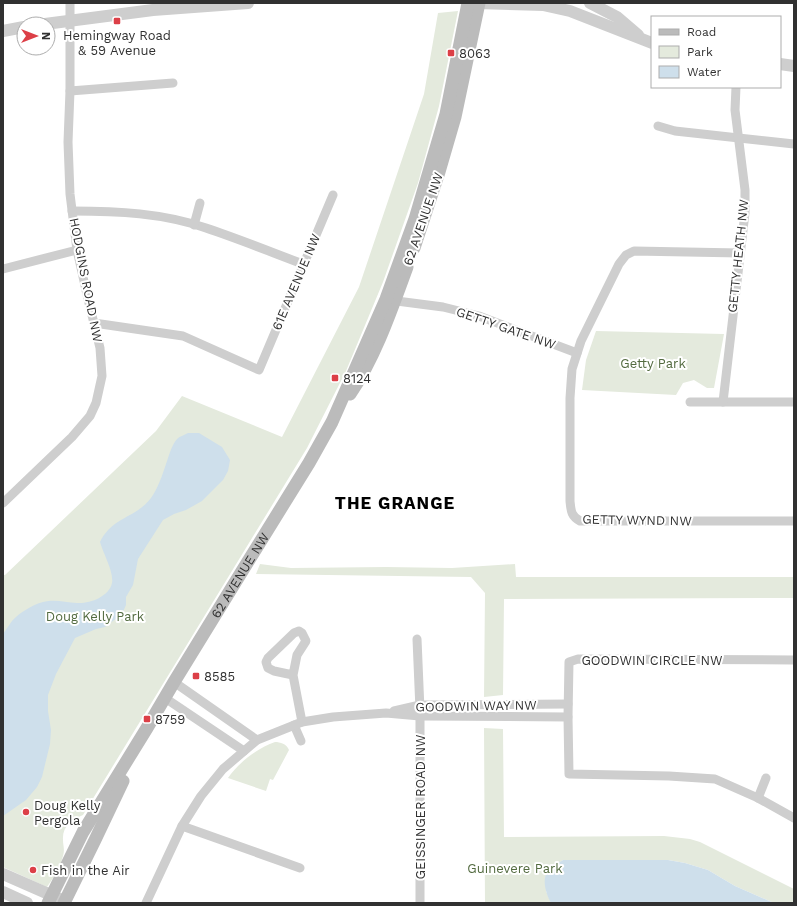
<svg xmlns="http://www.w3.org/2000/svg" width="797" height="906" font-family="'Work Sans',sans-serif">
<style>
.green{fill:#e4eadd}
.water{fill:#cedfeb}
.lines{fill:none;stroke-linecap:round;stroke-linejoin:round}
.minor{stroke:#cecece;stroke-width:9}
.tertiary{stroke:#cecece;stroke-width:12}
.secondary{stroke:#bbb;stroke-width:13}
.poi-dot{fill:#dc3f47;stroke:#fff;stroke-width:1.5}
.labels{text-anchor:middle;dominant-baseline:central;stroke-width:4;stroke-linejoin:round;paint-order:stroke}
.poi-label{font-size:13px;fill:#313131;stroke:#fff;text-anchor:start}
.street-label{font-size:13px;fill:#313131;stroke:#fff}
.park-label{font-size:13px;fill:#536b40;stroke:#fff}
.district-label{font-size:17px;font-weight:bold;letter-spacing:1px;fill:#000;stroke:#fff}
</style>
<rect width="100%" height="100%" fill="#fff"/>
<g class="green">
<path d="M458,11l-19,95 -21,77 -35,99 -37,89 -39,77 -224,367c-11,5 -21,11 -20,25 0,5 2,10 0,16 -3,11 -9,21 -16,31l-44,-20v-292h2l151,-144 26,-35 100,41 77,-150 65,-193 14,-81z"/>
<polygon points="596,331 724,334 714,388 707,388 694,380 683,383 676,395 582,390 586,360"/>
<polygon points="260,564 291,568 386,567 452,568 515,564 516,577 794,577 794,598 504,599 503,695 484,697 485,593 471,577 256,574"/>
<polygon points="484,728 503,729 504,837 664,836 690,839 700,842 794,889 794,903 774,903 735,886 708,870 685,863 668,860 563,860 547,871 546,878 546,891 551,903 485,903"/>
<path d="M275,742c5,0 12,2 14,8l-16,30 -3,-1 -4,12 -38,-13c11,-16 30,-30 47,-36z"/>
</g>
<g class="water">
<path d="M188,433h11l23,14 8,13 -2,11 -5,9 -21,21 -16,9 -12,4 -11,6 -25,39 -5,26 -7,12v8l-4,9 -17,13 -9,2 -21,9 -19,36 -8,21v16l3,19 -1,14 -8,33 -5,10 -11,13 -23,16v-182c3,-4 6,-9 9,-13 7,-8 20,-16 31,-19 11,-3 22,0 34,1 12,1 32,-6 35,-20 2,-11 -9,-30 -12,-41 12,-25 36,-24 51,-44 7,-10 11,-22 15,-34 3,-8 5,-18 11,-25 3,-3 8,-4 11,-6z"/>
<path d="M563,860h105l17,3 23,7 27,16 39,17h-223c-5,-9 -9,-22 -4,-31 3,-6 11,-9 16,-12z"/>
</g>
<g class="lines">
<g class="minor">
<polyline points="70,91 173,83"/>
<polyline points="658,126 675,131 794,144"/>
<path d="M72,211c45,0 91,2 134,17 33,11 65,24 97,36"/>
<polyline points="194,225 200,203"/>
<path d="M740,253l-106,-2 -8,4 -7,9 -38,77 -9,28 -2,29v103c1,10 1,15 10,20h214"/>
<polyline points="3,269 77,250"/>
<polyline points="389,300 443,307 479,316 577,353"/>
<polyline points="94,323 183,336 259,370 333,195"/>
<polyline points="690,402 794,402"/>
<polyline points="723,402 745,213 745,190 735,110 736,87"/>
<polyline points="3,503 72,437 90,416 96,403 102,376 100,348 88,299 77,250 70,194 68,142 70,91 70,3"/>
<polyline points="417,639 420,710 420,903"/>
<polyline points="794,660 578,659 569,662 568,717 569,774 669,776 715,779 758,798 794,818"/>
<polyline points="293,675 297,655 306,641 302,633 299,631 294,633 268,658 266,662 268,668 274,671 293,675 302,722"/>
<polyline points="174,682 257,740"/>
<polyline points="165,698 244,751"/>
<polyline points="394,711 420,705 568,704"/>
<polyline points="294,725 301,741"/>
<polyline points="758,798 766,778"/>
<polyline points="182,826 300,868"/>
<polyline points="146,903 182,826 201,796 223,769 257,740 302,722 333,717 386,713 420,716 568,717"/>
</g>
<g class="tertiary">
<polyline points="477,3 543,5 570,11 652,43"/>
<polyline points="590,3 617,17 638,35"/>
<polyline points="45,24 153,10 248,3"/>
<polyline points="3,31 24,27"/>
<polyline points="780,64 794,66"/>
<polyline points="3,874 60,899"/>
<polyline points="3,892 27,903"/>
</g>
<g class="secondary">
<polyline points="414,248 439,172 455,117 479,3"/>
<path d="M350,394c25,-36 42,-86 57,-127"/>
<path id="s1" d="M48,903l35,-71 64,-104 27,-46 70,-114 65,-105 23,-41 54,-123 29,-80 31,-105 22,-111"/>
<polyline points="64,903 95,840 123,781"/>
</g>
</g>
<g class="poi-dot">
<rect x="113" y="17" width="8" height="8" rx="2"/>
<rect x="447" y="49" width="8" height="8" rx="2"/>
<rect x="331" y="374" width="8" height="8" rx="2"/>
<rect x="192" y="672" width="8" height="8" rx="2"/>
<rect x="143" y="715" width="8" height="8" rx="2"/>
<circle cx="26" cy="812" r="4"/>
<circle cx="33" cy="870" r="4"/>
</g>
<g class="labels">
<g class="poi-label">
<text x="117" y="35" text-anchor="middle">Hemingway Road<tspan x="117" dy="15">&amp; 59 Avenue</tspan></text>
<text x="459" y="53">8063</text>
<text x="343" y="378">8124</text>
<text x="204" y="676">8585</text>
<text x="155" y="719">8759</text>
<text x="34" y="805">Doug Kelly<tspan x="34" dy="15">Pergola</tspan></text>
<text x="41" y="870">Fish in the Air</text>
</g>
<g class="street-label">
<text transform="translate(423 219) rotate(-71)">62 AVENUE NW</text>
<text transform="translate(738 256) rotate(-84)">GETTY HEATH NW</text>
<text transform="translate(86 280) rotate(79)">HODGINS ROAD NW</text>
<text transform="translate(296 282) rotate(-67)">61E AVENUE NW</text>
<text transform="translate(506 328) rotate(19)">GETTY GATE NW</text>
<text transform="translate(637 520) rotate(1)">GETTY WYND NW</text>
<text stroke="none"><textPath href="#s1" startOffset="380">62 AVENUE NW</textPath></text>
<text x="652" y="660">GOODWIN CIRCLE NW</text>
<text transform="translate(476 706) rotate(-1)">GOODWIN WAY NW</text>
<text transform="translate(420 807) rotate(-90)">GEISSINGER ROAD NW</text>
</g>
<g class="park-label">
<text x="653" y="363">Getty Park</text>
<text x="95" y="616">Doug Kelly Park</text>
<text x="515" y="868">Guinevere Park</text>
</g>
<g class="district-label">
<text x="395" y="503">THE GRANGE</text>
</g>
</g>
<rect width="797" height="906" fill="none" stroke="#313131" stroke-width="8"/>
<rect x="651" y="16" width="130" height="72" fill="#ffffff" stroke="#adadad"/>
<rect x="659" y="29" width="20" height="6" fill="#bbbbbb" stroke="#adadad"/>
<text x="687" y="36" font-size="12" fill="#313131">Road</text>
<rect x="659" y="46" width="20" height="12" fill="#e4eadd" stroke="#adadad"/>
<text x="687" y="56" font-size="12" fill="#313131">Park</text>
<rect x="659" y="66" width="20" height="12" fill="#cedfeb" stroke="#adadad"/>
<text x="687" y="76" font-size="12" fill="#313131">Water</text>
<g transform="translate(36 36) rotate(90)"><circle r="19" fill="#ffffff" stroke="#adadad"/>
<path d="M0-3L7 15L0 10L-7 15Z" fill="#dc3f47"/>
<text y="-6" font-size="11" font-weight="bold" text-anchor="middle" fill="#313131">N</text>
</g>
</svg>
